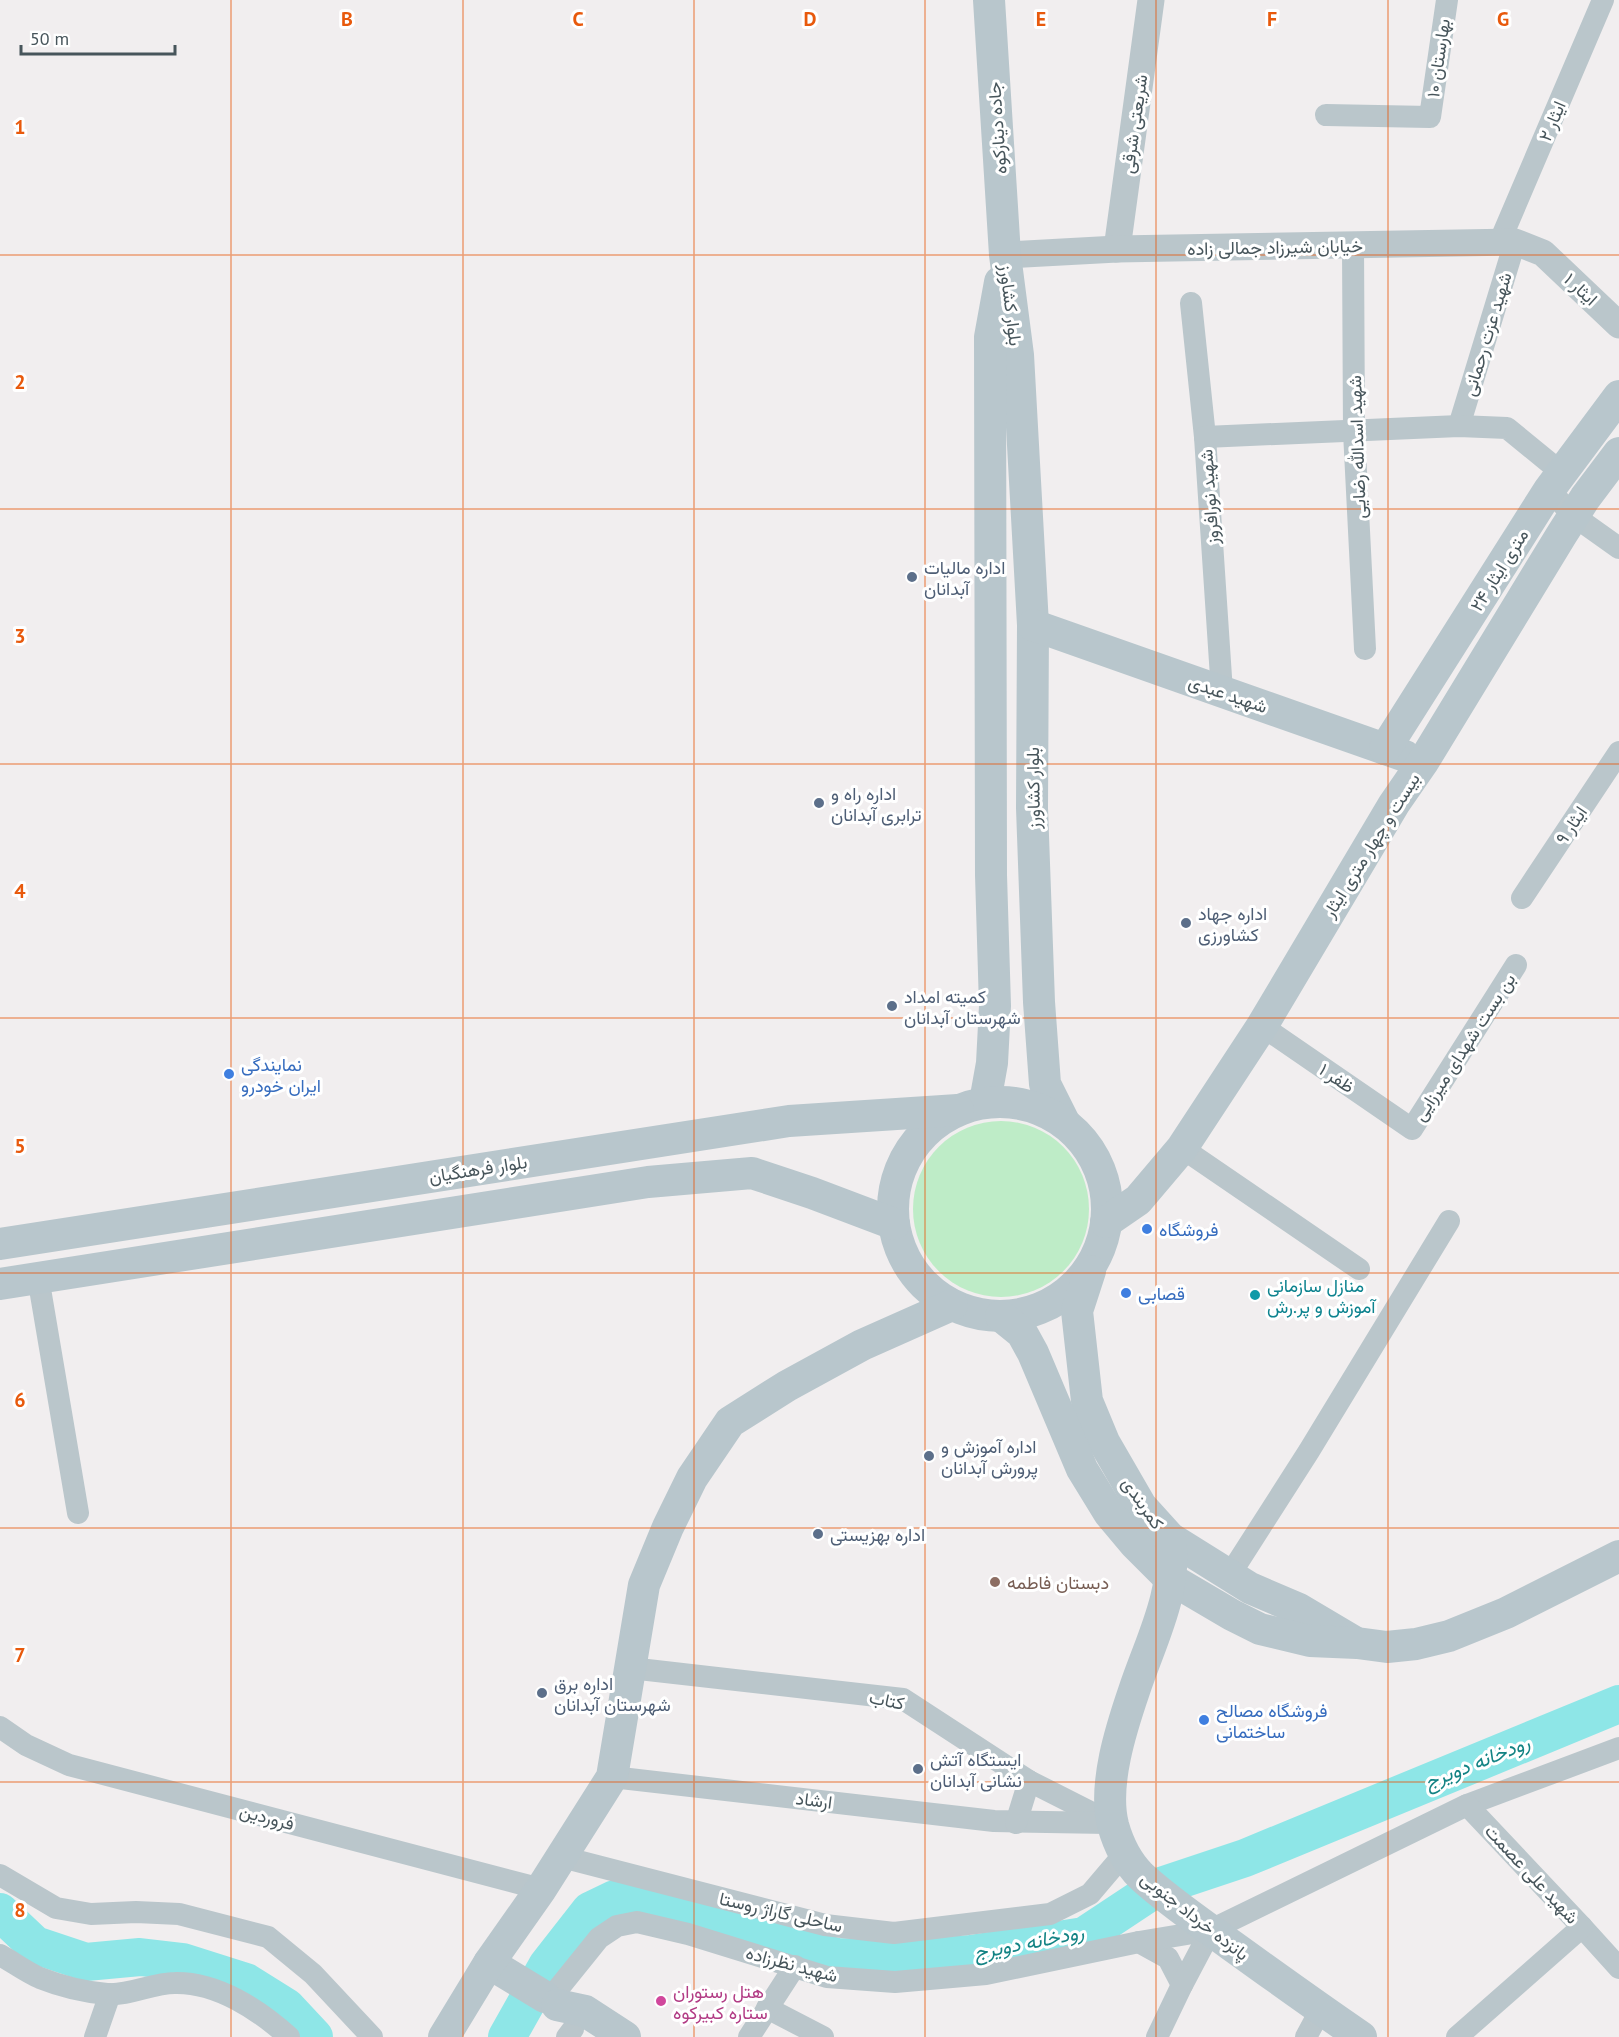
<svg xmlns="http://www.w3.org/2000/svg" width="1619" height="2037" font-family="'PT Sans',Vazirmatn,sans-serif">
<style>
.green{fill:#beecc7}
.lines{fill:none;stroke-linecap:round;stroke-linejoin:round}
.river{stroke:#8ee6e7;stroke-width:38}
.minor{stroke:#bac6cb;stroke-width:22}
.tertiary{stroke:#bac6cb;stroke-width:27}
.secondary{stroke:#b8c6cc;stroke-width:32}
.grid{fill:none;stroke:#e8590c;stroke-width:1.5;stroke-opacity:0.55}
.service-dot{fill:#5c6f8a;stroke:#fff;stroke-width:2}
.shop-dot{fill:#3f7fe0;stroke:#fff;stroke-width:2}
.culture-dot{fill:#0f9aa8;stroke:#fff;stroke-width:2}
.education-dot{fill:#8d6e63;stroke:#fff;stroke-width:2}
.hotel-dot{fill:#d1479c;stroke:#fff;stroke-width:2}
.labels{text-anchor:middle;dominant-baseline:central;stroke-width:6;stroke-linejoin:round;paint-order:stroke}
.street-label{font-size:18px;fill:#47555b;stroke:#fff}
.service-label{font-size:18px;fill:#4e5e75;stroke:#fff;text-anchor:start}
.shop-label{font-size:18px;fill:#366cbe;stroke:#fff;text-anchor:start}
.culture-label{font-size:18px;fill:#0d838f;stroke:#fff;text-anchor:start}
.education-label{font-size:18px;fill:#785e54;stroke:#fff;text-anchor:start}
.hotel-label{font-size:18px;fill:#b23c85;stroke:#fff;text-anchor:start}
.water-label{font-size:20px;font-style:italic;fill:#138384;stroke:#fff}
.grid-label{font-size:20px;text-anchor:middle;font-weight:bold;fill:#e8590c;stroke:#fff;stroke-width:6;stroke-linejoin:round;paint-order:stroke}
</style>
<rect width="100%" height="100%" fill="#f1eeef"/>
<circle class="green" cx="1001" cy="1209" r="88"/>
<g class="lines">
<g class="river">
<polyline points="0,1912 35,1945 86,1962 140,1957 183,1962 246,1982 286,2007 314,2037"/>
<polyline points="507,2037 547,1966 590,1911 615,1899 649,1903 837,1957 903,1959 971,1954 1084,1936 1158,1887 1245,1858 1619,1704"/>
</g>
<g class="minor">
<polyline points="1326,115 1430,117 1447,0"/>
<polyline points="1500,241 1603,0"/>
<polyline points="1353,246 1354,432 1365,649"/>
<polyline points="1191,303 1205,437 1222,692"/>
<polyline points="1459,426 1515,242"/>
<polyline points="1205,437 1459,426 1507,428 1562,473"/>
<polyline points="1549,490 1574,516 1619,548"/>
<polyline points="1522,898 1619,752"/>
<polyline points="1262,1026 1412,1129 1516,965"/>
<polyline points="1182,1148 1359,1269"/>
<polyline points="38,1277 78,1513"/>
<polyline points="1229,1576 1309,1451 1449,1221"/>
<polyline points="630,1668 903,1699 1029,1781 1112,1823"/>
<polyline points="0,1727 26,1745 69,1765 541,1889"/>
<polyline points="612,1777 994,1821 1108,1823"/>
<polyline points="1016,1823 1029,1781"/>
<polyline points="562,1857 825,1925 894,1933 1050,1914 1090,1894 1124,1854"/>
<polyline points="0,1875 56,1908 91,1914 136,1912 179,1914 268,1937 313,1974 372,2037"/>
<polyline points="1582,1927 1619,1968"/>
<polyline points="1139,1942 1168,1958 1182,1985"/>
<path d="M0,1955c13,7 26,17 40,23 20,8 45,14 67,16 22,2 45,-11 68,-11 42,-1 84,27 114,54"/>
<polyline points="549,2000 599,1938 617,1926 637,1922 688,1934 827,1977 895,1982 986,1974 1139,1942 1211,1930"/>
<polyline points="767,2008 823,2037"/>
<polyline points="95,2037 110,1994"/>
<polyline points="567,2037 573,2029"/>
<polyline points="749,2037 795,1966"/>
<polyline points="1157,2037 1182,1985 1211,1930 1467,1805 1619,1748"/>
<polyline points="1306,2037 1321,2009"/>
<polyline points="1457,2037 1582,1927 1467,1805"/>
</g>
<g class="tertiary">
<polyline points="1117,249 1151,0"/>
<polyline points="1005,255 1117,249 1515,242 1543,253 1619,325"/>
</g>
<g class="secondary">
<polyline points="989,0 1005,255 1018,355 1033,625 1032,808 1039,1002 1045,1084 1064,1122"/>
<polyline points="1033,625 1405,756"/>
<polyline points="1385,749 1549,490 1619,396"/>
<polyline points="985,1102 992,1063 995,1006 991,875 990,337 1000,282"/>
<circle cx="1000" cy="1209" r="107"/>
<polyline points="1106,1222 1138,1200 1182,1148 1262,1026 1394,804 1423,762 1562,534 1585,498 1619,453"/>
<polyline points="0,1244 789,1121 958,1110"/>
<polyline points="1090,1271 1077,1311 1087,1401 1104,1442 1141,1506 1170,1538 1250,1588 1299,1609 1353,1641"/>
<polyline points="0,1284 648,1182 752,1173 812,1193 894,1224"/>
<polyline points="1001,1316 1022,1333 1033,1353 1082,1469 1109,1513 1135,1544 1169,1578 1232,1615 1260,1629 1310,1641 1357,1643 1387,1647 1416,1644 1449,1636 1506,1613 1619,1556"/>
<path d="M1170,1538c8,54 -20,104 -36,153 -13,38 -31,94 -21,134 5,18 14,37 28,51 27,25 60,47 90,69 43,31 86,62 130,92"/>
<polyline points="489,1963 545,1997"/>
<polyline points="557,2005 585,2011 625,2037"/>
<polyline points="444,2037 489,1963 541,1889 612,1777 644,1585 668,1527 692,1478 730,1422 787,1386 862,1345 952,1305"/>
</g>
</g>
<path class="grid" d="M231,0v2037M463,0v2037M694,0v2037M925,0v2037M1156,0v2037M1388,0v2037M0,255h1619M0,509h1619M0,764h1619M0,1018h1619M0,1273h1619M0,1528h1619M0,1782h1619"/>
<g class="service-dot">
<circle cx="912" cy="577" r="6"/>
<circle cx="819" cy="803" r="6"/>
<circle cx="1186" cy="923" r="6"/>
<circle cx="892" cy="1006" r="6"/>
<circle cx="929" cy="1456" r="6"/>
<circle cx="818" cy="1534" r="6"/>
<circle cx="542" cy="1693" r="6"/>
<circle cx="918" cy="1769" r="6"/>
</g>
<g class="shop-dot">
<circle cx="229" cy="1074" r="6"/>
<circle cx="1147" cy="1229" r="6"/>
<circle cx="1126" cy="1293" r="6"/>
<circle cx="1204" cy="1720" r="6"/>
</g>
<circle class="culture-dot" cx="1255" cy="1295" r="6"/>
<circle class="education-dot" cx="995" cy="1582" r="6"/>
<circle class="hotel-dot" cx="661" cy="2001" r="6"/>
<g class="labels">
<g class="street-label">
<text transform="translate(1438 58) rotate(-82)">بهارستان ۱۰</text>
<text transform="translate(1552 121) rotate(-67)">ایثار ۲</text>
<text transform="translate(1134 124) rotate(-82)">شریعتی شرقی</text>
<text transform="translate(997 128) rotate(-94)">جاده دینارکوه</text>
<text transform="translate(1275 247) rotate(-1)">خیابان شیرزاد جمالی زاده</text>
<text transform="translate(1581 289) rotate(43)">ایثار ۱</text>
<text transform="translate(1011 305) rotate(83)">بلوار کشاورز</text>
<text transform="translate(1487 334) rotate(-73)">شهید عزت رحمانی</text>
<text transform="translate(1357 447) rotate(-92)">شهید اسدالله رضایی</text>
<text transform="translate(1209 497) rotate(-94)">شهید نورافروز</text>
<text transform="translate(1499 570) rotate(-58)">۲۴ متری ایثار</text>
<text transform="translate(1228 694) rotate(19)">شهید عبدی</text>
<text transform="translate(1033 788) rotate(-91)">بلوار کشاورز</text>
<text transform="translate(1571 825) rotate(-56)">ایثار ۹</text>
<text transform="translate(1371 845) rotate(-58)">بیست و چهار متری ایثار</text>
<text transform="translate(1464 1047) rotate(-57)">بن بست شهدای میرزایی</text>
<text transform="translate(1337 1078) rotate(34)">ظفر ۱</text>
<text transform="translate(478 1169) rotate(-9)">بلوار فرهنگیان</text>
<text transform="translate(1143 1503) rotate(55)">کمربندی</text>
<text transform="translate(887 1700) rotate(12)">کتاب</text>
<text transform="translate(814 1800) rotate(7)">ارشاد</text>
<text transform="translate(267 1817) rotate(15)">فروردین</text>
<text transform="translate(1532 1874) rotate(47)">شهید علی عصمت</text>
<text transform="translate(781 1912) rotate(13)">ساحلی گاراژ روستا</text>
<text transform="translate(1195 1916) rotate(38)">پانزده خرداد جنوبی</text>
<text transform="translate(792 1964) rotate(15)">شهید نظرزاده</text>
</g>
<g class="service-label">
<text x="924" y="567">اداره مالیات<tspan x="924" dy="21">آبدانان</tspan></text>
<text x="831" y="793">اداره راه و<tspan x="831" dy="21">ترابری آبدانان</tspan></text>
<text x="1198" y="913">اداره جهاد<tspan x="1198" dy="21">کشاورزی</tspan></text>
<text x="904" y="996">کمیته امداد<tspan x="904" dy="21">شهرستان آبدانان</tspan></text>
<text x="941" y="1446">اداره آموزش و<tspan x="941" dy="21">پرورش آبدانان</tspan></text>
<text x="830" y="1534">اداره بهزیستی</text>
<text x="554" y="1683">اداره برق<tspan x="554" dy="21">شهرستان آبدانان</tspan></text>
<text x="930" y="1759">ایستگاه آتش<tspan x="930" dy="21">نشانی آبدانان</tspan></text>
</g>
<g class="shop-label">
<text x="241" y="1064">نمایندگی<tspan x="241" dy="21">ایران خودرو</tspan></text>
<text x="1159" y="1229">فروشگاه</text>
<text x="1138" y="1293">قصابی</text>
<text x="1216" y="1710">فروشگاه مصالح<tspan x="1216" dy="21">ساختمانی</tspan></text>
</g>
<g class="culture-label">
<text x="1267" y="1285">منازل سازمانی<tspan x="1267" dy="21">آموزش و پر.رش</tspan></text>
</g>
<g class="education-label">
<text x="1007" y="1582">دبستان فاطمه</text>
</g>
<g class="hotel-label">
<text x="673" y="1991">هتل رستوران<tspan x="673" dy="21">ستاره کبیرکوه</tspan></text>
</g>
<g class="water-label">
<text transform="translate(1477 1762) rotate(-22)">رودخانه دویرج</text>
<text transform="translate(1029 1942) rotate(-11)">رودخانه دویرج</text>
</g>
</g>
<g class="grid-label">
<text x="347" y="26">B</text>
<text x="578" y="26">C</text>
<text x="810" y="26">D</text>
<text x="1041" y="26">E</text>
<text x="1272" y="26">F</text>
<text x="1503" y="26">G</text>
<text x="20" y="134">1</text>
<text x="20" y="389">2</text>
<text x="20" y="643">3</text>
<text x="20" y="898">4</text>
<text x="20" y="1153">5</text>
<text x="20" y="1407">6</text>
<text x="20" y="1662">7</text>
<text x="20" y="1917">8</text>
</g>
<path d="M21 45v9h154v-9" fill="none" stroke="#47555b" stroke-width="3"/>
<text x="30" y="45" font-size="18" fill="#47555b" stroke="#ffffff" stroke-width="4.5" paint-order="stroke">50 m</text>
</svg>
